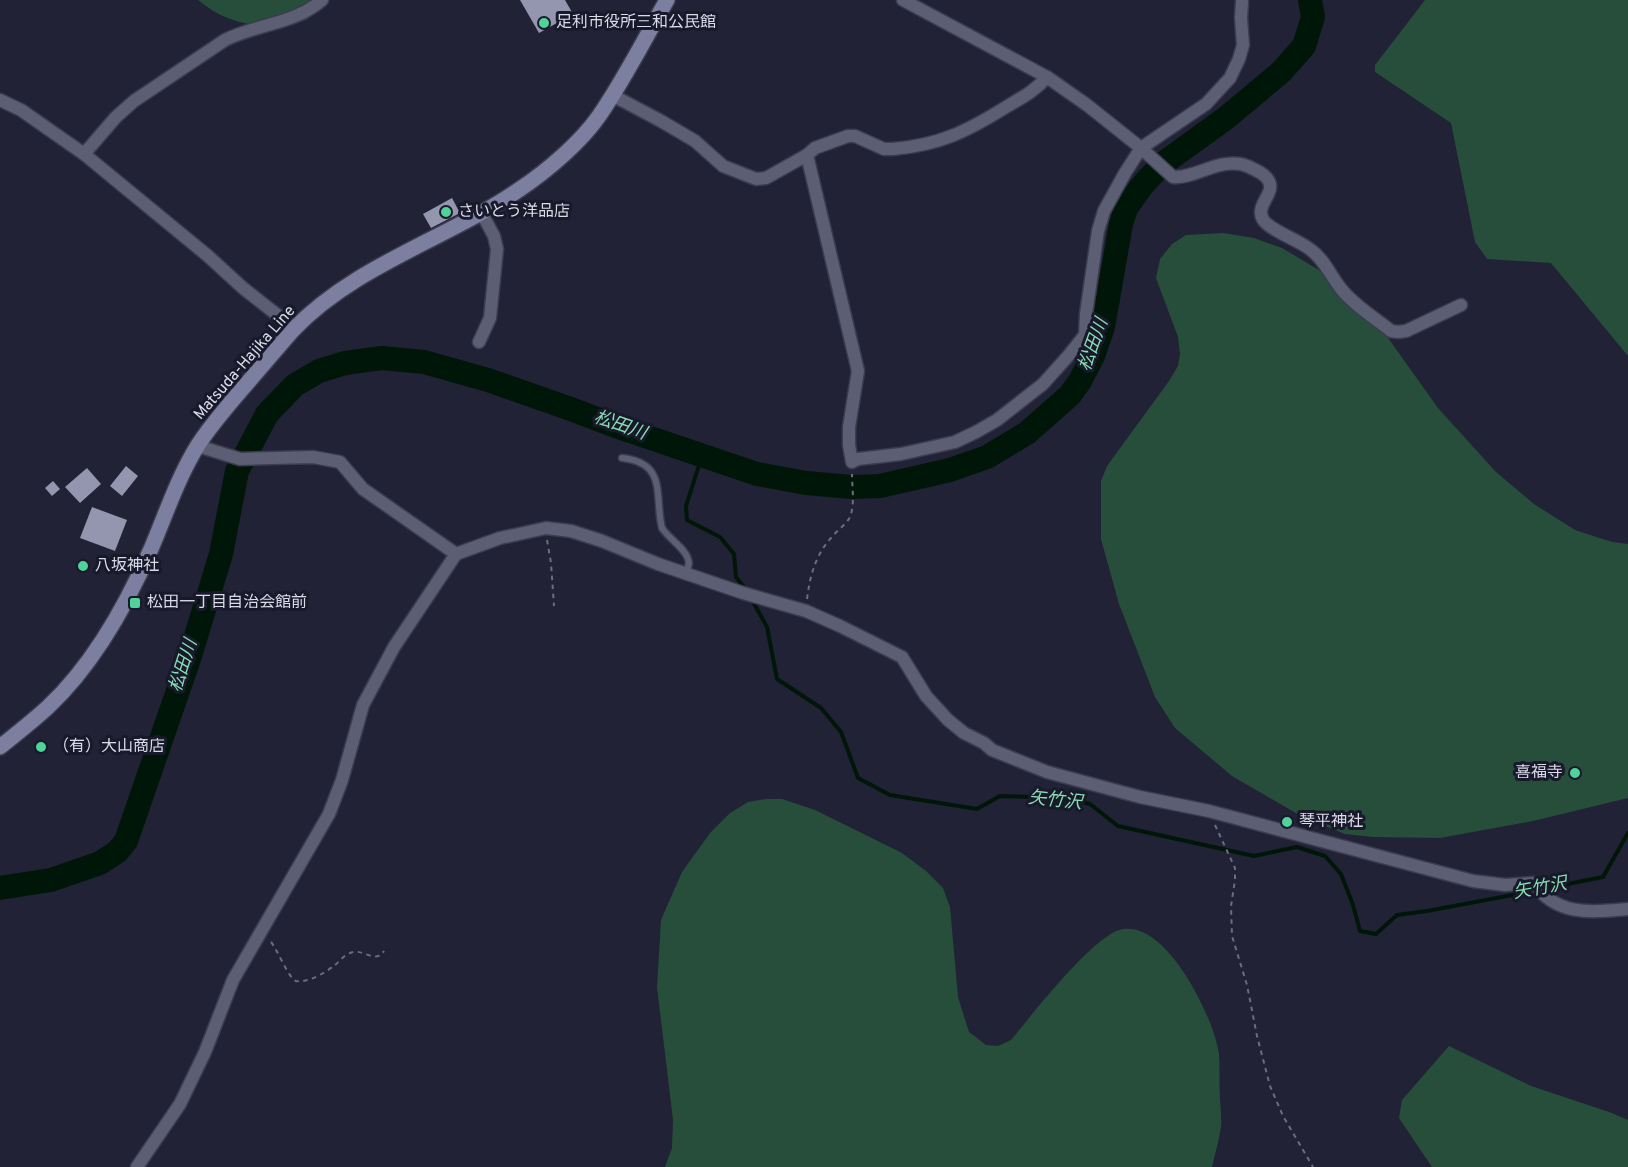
<svg xmlns="http://www.w3.org/2000/svg" width="1628" height="1167" font-family="Overpass,'Noto Sans JP',sans-serif">
<style>
.green{fill:#274e3a}
.lines{fill:none;stroke-linecap:round;stroke-linejoin:round}
.stream{stroke:#001609;stroke-width:4}
.river{stroke:#001609;stroke-width:24}
.building{fill:#9396ae}
.service-casing{stroke:#3b3c4e;stroke-width:9}
.minor-casing{stroke:#3b3c4e;stroke-width:15}
.secondary-casing{stroke:#3b3c4e;stroke-width:18}
.path{stroke:#6c6e7e;stroke-width:2;stroke-dasharray:4.5 4.5;stroke-linecap:butt}
.service{stroke:#5c5e73;stroke-width:6}
.minor{stroke:#5c5e73;stroke-width:12}
.secondary{stroke:#7c7fa0;stroke-width:15}
.poi-dot{fill:#50d398;stroke:#18192b;stroke-width:2}
.labels{text-anchor:middle;dominant-baseline:central;stroke-width:6;stroke-linejoin:round;paint-order:stroke}
.poi-label{font-size:16px;fill:#d9dbe8;stroke:#18192b;text-anchor:start}
.street-label{font-size:16px;fill:#d9dbe8;stroke:#18192b}
.water-label{font-size:18px;font-style:italic;fill:#88deb2;stroke:#18192b}
</style>
<rect width="100%" height="100%" fill="#212235"/>
<g class="green">
<path d="M198,0h122c-2,4 -3,10 -6,13 -7,10 -18,10 -29,11 -33,4 -61,-2 -87,-24z"/>
<polygon points="1425,0 1628,0 1628,356 1551,263 1487,259 1475,242 1451,123 1375,72 1375,65"/>
<polygon points="1223,233 1254,238 1282,248 1319,270 1353,296 1386,335 1438,408 1496,472 1534,504 1575,530 1612,542 1628,544 1628,798 1533,821 1440,838 1373,837 1345,834 1301,816 1232,776 1175,728 1155,697 1119,604 1101,539 1101,481 1107,466 1169,381 1178,366 1180,354 1178,337 1156,278 1160,259 1172,244 1186,235"/>
<path d="M766,799h16l33,11 87,43 24,18 17,17 7,19 8,90 11,35 17,13 12,1 13,-6c20,-24 84,-107 112,-111 45,-7 91,89 96,125 1,14 0,28 1,41 0,11 2,22 1,32 -2,13 -6,27 -9,40h-547l7,-19 1,-28 -16,-133 4,-67 21,-48 28,-39 20,-20 18,-11z"/>
<polygon points="1449,1046 1531,1086 1609,1112 1628,1120 1628,1167 1432,1167 1399,1118 1402,1100"/>
</g>
<g class="lines">
<g class="stream">
<polyline points="702,456 686,506 687,520 720,537 734,554 736,577 747,591"/>
<polyline points="752,600 767,627 777,679 821,708 841,732 858,778 890,795 977,809 1000,796 1036,797 1072,799 1090,804 1118,826 1254,856 1297,847 1325,856 1341,874 1353,905 1360,931 1376,934 1397,915 1427,911 1534,891"/>
<polyline points="1542,889 1603,877 1628,833"/>
</g>
<polyline class="river" points="0,888 51,880 100,863 117,852 126,841 189,659 221,554 237,471 267,414 295,385 319,371 345,363 382,358 424,362 488,380 568,408 621,428 757,474 806,483 852,487 880,486 950,470 987,457 1027,433 1070,395 1080,381 1093,356 1103,327 1121,224 1126,208 1141,187 1161,165 1226,118 1281,72 1304,46 1313,17 1310,0"/>
</g>
<g class="building">
<polygon points="520,0 565,0 573,14 539,33"/>
<polygon points="452,198 460,213 431,228 423,214"/>
<polygon points="126,466 138,476 122,496 110,486"/>
<polygon points="87,468 101,484 80,503 65,487"/>
<polygon points="53,481 60,489 52,496 45,488"/>
<polygon points="92,507 127,520 115,551 80,538"/>
</g>
<g class="lines">
<g class="service-casing">
<path id="service" d="M622,458c46,5 32,38 40,70 7,11 23,20 26,31 2,4 0,9 -2,14"/>
</g>
<g class="minor-casing">
<g id="minor">
<path d="M903,0l144,77 40,28 54,43 32,29c20,2 43,-17 67,-13 7,1 14,5 21,9 25,17 -10,30 3,48 9,11 35,19 47,29 14,10 20,27 31,40 13,16 33,28 49,41l7,1 8,-1 55,-26"/>
<polyline points="612,95 661,121 695,141 723,166 756,179 766,178 807,155 858,371 849,427 849,445 852,462 858,459 901,454 955,442 976,432 997,420 1043,384 1069,355 1085,335 1086,314 1098,231 1104,211 1125,173 1141,148 1206,104 1230,78 1239,59 1243,45 1241,18 1242,2"/>
<polyline points="0,100 21,110 84,154 208,256 243,288 295,329"/>
<path d="M84,154l32,-37 18,-16 91,-61c32,-16 70,-16 97,-40"/>
<path d="M807,155l8,-7 33,-12h7l29,13h9c46,-4 73,-17 113,-42 15,-9 29,-16 41,-30"/>
<polyline points="479,342 490,318 497,249 494,236 481,212"/>
<polyline points="198,446 240,459 313,457 340,462 363,489 456,554"/>
<path d="M137,1167l43,-63 25,-52 28,-72 96,-166 13,-34 21,-75 31,-58 62,-93 44,-16 19,-4 27,-6 25,3 31,10 56,23 85,29 63,18 34,15 62,31 24,39 22,24 16,13 20,10 8,7 55,22 93,25 69,14 264,70 32,4 28,-2c25,34 58,29 95,26"/>
</g>
</g>
<g class="secondary-casing">
<path id="secondary" d="M0,747c16,-13 33,-26 48,-40 46,-43 78,-101 103,-158 15,-35 27,-72 47,-104 15,-23 33,-43 51,-64 15,-17 29,-34 44,-51 62,-65 154,-91 227,-141 27,-18 61,-47 79,-73 25,-36 46,-78 68,-116"/>
</g>
<g class="path">
<polyline points="547,540 551,563 554,606"/>
<path d="M807,599c3,-23 8,-43 24,-61 5,-7 15,-13 19,-21 5,-12 2,-30 2,-43"/>
<polyline points="1215,825 1235,868 1235,880 1231,906 1232,936 1247,985 1257,1036 1270,1086 1283,1116 1313,1167"/>
<path d="M271,942c6,7 18,37 25,39 13,2 30,-9 39,-16 5,-4 9,-10 15,-12 12,-6 25,12 34,-2"/>
</g>
<use href="#service" class="service"/>
<use href="#minor" class="minor"/>
<use href="#secondary" class="secondary"/>
</g>
<g class="poi-dot">
<circle cx="544" cy="23" r="6"/>
<circle cx="446" cy="212" r="6"/>
<circle cx="83" cy="566" r="6"/>
<rect x="129" y="597" width="12" height="12" rx="3"/>
<circle cx="41" cy="747" r="6"/>
<circle cx="1575" cy="773" r="6"/>
<circle cx="1287" cy="822" r="6"/>
</g>
<g class="labels">
<g class="poi-label">
<text x="556" y="23">足利市役所三和公民館</text>
<text x="458" y="212">さいとう洋品店</text>
<text x="95" y="566">八坂神社</text>
<text x="147" y="603">松田一丁目自治会館前</text>
<text x="53" y="747">（有）大山商店</text>
<text x="1563" y="773" text-anchor="end">喜福寺</text>
<text x="1299" y="822">琴平神社</text>
</g>
<g class="street-label">
<text transform="translate(245 363) rotate(-49)">Matsuda-Hajika Line</text>
</g>
<g class="water-label">
<text transform="translate(1094 345) rotate(-70)">松田川</text>
<text transform="translate(620 426) rotate(19)">松田川</text>
<text transform="translate(184 666) rotate(-72)">松田川</text>
<text transform="translate(1055 801) rotate(6)">矢竹沢</text>
<text transform="translate(1540 889) rotate(-10)">矢竹沢</text>
</g>
</g>
</svg>
